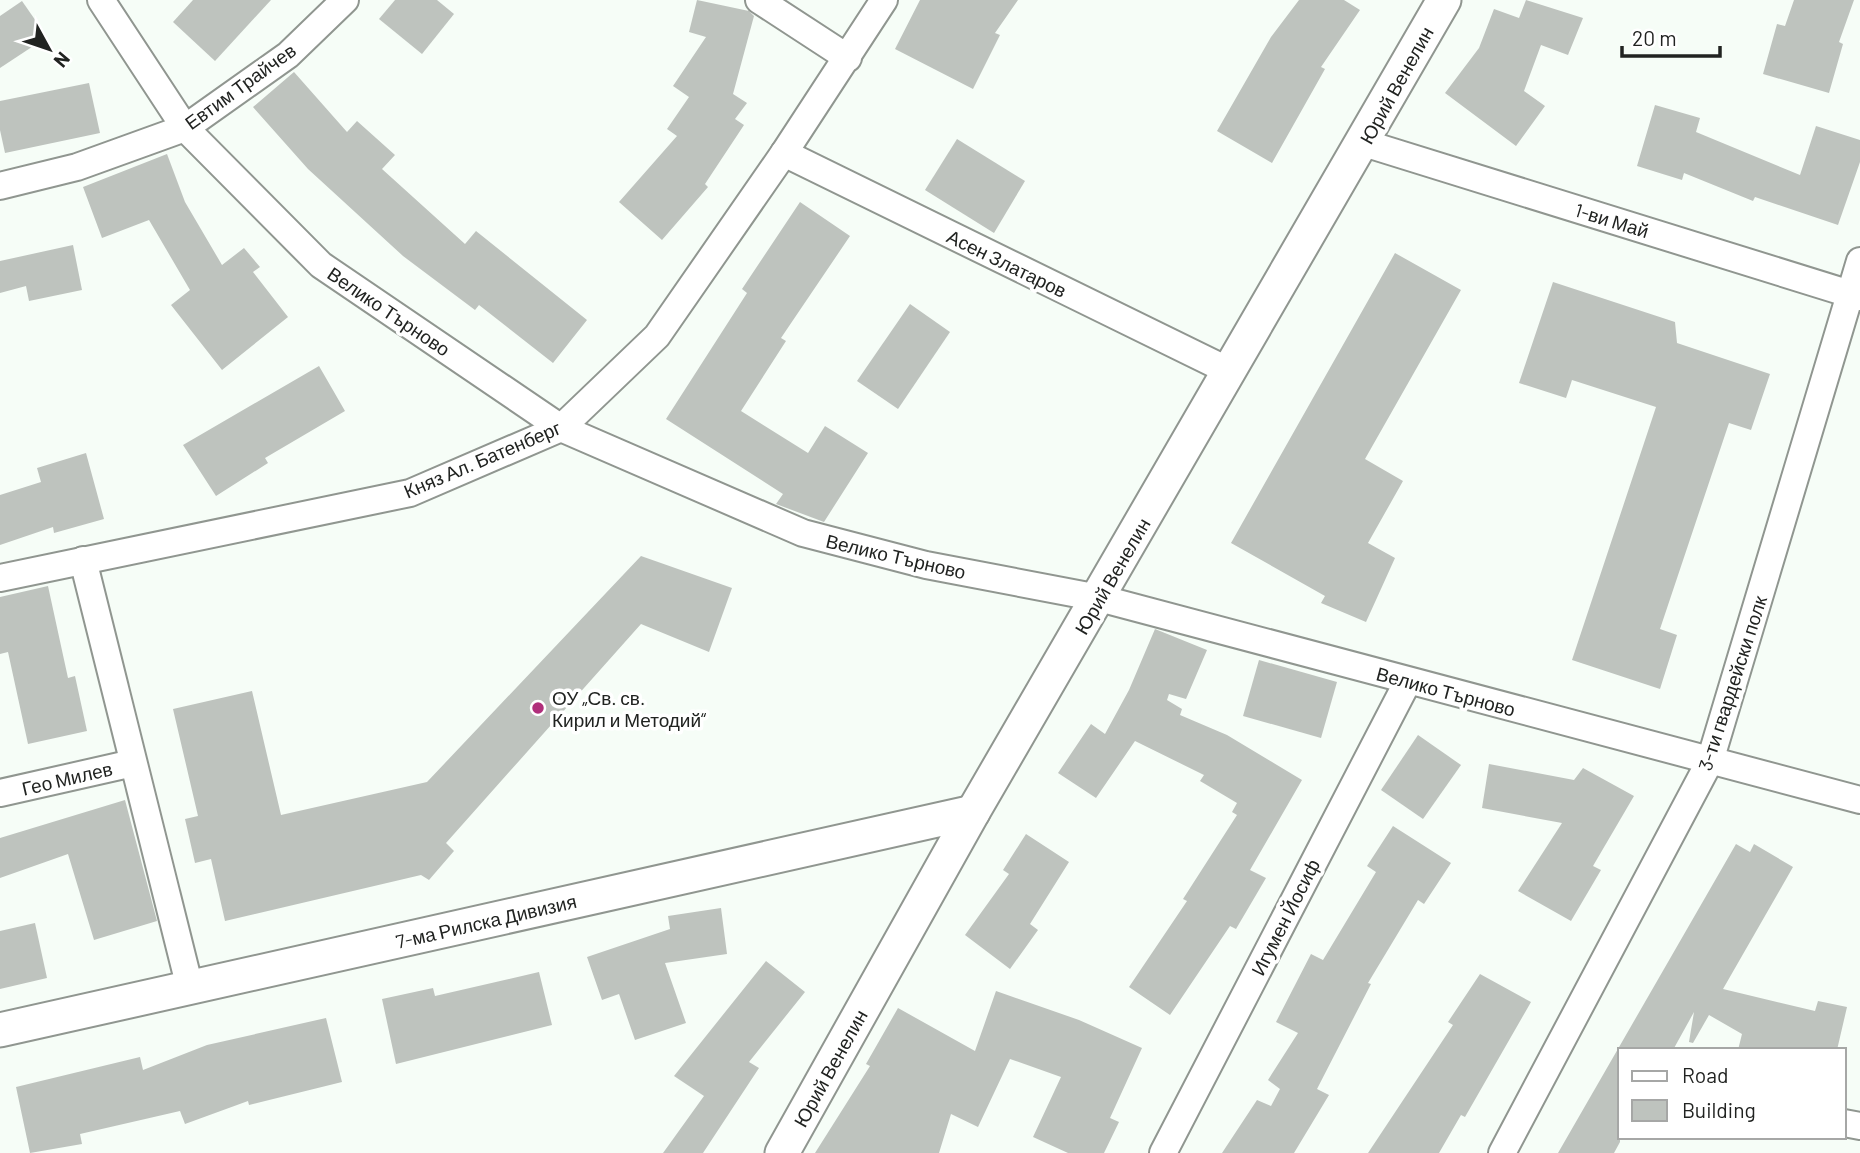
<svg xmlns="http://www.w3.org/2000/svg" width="1860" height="1153" font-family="Barlow,sans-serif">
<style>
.building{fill:#bec3be}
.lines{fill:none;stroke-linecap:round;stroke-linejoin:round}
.minor-casing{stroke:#909690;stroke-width:30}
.tertiary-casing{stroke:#909690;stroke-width:37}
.minor{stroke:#fff;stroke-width:26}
.tertiary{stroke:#fff;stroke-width:33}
.poi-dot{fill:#b02f7b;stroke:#fff;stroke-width:2.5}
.labels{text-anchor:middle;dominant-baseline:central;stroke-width:7;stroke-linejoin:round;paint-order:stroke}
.street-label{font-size:19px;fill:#212321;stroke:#fff}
.poi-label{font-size:19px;fill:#212321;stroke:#fff;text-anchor:start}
</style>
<rect width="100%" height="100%" fill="#f6fdf7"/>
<g class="building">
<polygon points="193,0 271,0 215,61 173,22"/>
<polygon points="395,0 437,0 454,14 422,54 379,19"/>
<polygon points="697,0 749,11 754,16 733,94 747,103 735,119 744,125 705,184 708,187 662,240 619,202 677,136 667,129 689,97 673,86 706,37 689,32"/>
<polygon points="920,0 1018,0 995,33 1000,35 973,89 895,49"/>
<polygon points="1299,0 1344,0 1360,10 1321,67 1325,69 1272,163 1217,131 1271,37"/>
<polygon points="1526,0 1583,18 1568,55 1541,45 1524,91 1545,106 1516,146 1445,93 1479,48 1494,9 1519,18"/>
<polygon points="1794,0 1854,0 1839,42 1843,44 1829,93 1763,74 1777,24 1785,26"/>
<polygon points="22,1 47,37 0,68 0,16"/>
<polygon points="294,72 347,132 357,121 395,155 382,169 465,244 476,231 587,320 553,363 479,305 475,310 403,256 308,169 253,107"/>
<polygon points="89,83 100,133 5,153 0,130 0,101"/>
<polygon points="1655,105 1700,118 1696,132 1800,175 1816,126 1860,140 1860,162 1838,225 1755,197 1753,201 1684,173 1682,180 1637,166"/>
<polygon points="957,139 1025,181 994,233 925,190"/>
<polygon points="167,154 185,202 222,265 244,248 260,267 253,272 288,317 222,370 171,305 190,290 149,220 102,238 83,187"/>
<polygon points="800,202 850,236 781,338 786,341 741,411 808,453 825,426 868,453 824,522 776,504 783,494 666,419 747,293 742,289"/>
<polygon points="73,245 82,290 29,301 26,286 0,293 0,261"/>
<polygon points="1395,253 1461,290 1365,459 1403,481 1368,543 1395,558 1366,622 1321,603 1325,596 1231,543"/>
<polygon points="1553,282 1675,322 1677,343 1770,374 1751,430 1729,423 1660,629 1677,635 1660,689 1572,660 1656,407 1572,380 1566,398 1519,383"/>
<polygon points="910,304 950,332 898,409 857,381"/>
<polygon points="319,366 345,411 265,458 268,463 216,496 183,445"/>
<polygon points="86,453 104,519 54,533 53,527 0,545 0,495 41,482 37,468"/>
<polygon points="641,556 732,588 709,652 641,624 446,843 454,851 429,880 421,875 225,921 211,859 195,863 185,819 198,816 173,709 252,691 281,815 427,782"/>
<polygon points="48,586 68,678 75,676 87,731 28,744 8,652 0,654 0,597"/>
<polygon points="1155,629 1207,650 1186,699 1169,694 1167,700 1182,709 1180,715 1227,735 1302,780 1250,870 1266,878 1236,929 1230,926 1170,1015 1129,987 1187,901 1183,899 1237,815 1232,812 1237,803 1200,781 1204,775 1135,741 1096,798 1058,773 1091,724 1105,734 1129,690"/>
<polygon points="1259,660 1337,682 1321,738 1243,716"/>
<polygon points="1418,735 1461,765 1423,819 1381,790"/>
<polygon points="1489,764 1574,780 1583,768 1634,796 1593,866 1601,870 1571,921 1518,891 1562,823 1482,808"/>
<polygon points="125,800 157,921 94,940 68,854 0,878 0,838"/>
<polygon points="1393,826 1451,863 1424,904 1418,900 1368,983 1371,984 1317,1089 1329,1095 1294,1153 1222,1153 1257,1100 1271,1106 1280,1089 1268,1080 1298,1033 1276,1022 1311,954 1323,960 1376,872 1367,866"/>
<polygon points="1026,834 1069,862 1030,924 1038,930 1010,969 965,935 1009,874 1003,870"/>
<polygon points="1736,844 1750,852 1754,844 1793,867 1723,989 1815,1011 1818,1001 1847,1007 1837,1050 1738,1050 1742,1034 1709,1015 1693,1043 1689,1042 1694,1012 1673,1050 1620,1050 1620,1142 1614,1153 1558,1153"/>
<polygon points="721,908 727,954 665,963 686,1023 635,1040 619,994 602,1000 587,957 670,929 668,916"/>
<polygon points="35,923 47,978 0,989 0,931"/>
<polygon points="766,961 805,992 749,1062 759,1068 703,1153 663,1153 704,1096 674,1076"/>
<polygon points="539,972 552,1025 396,1064 382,999 433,988 435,996"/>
<polygon points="1480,974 1531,1002 1465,1117 1461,1115 1439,1153 1368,1153 1453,1025 1448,1022"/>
<polygon points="996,991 1079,1020 1142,1048 1110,1118 1119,1122 1104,1153 1068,1153 1033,1137 1061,1077 1010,1059 978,1127 951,1114 939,1153 815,1153 870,1066 866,1064 898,1008 975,1051"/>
<polygon points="326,1018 342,1082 249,1105 248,1101 185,1124 180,1111 80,1134 82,1144 30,1153 16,1087 140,1057 143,1070 207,1045"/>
</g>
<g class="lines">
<g class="minor-casing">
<g id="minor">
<polyline points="101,0 185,128 321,265 561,428 803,533 926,565 1099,598 1860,800"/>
<polyline points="759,0 848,58"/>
<polyline points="1364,143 1860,297"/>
<polyline points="784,153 1231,372"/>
<polyline points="0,186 77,167 185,128 288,55 345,0"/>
<polyline points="83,560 190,988"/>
<polyline points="0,578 410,493 561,428 657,336 784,153 884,0"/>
<polyline points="0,793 133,763"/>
<polyline points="1844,1123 1860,1126"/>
<polyline points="1163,1153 1408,681"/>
<polyline points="1502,1153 1710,761 1860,261"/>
</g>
</g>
<g class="tertiary-casing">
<g id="tertiary">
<polyline points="0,1030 973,812"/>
<polyline points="782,1153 973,812 1444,0"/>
</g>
</g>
<use href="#minor" class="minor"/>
<use href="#tertiary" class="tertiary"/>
</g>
<circle class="poi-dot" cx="538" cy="708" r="7"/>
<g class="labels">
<g class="street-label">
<text transform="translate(1396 85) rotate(-61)">Юрий Венелин</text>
<text transform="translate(240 86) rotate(-36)">Евтим Трайчев</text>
<text transform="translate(1612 220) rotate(17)">1-ви Май</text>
<text transform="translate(1007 263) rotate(26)">Асен Златаров</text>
<text transform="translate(389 311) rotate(34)">Велико Търново</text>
<text transform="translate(482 459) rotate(-23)">Княз Ал. Батенберг</text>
<text transform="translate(896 556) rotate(13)">Велико Търново</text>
<text transform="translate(1112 576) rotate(-60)">Юрий Венелин</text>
<text transform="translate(1732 683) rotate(-72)">3-ти гвардейски полк</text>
<text transform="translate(1446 691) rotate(15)">Велико Търново</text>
<text transform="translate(67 778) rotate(-13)">Гео Милев</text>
<text transform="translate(1285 917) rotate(-63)">Игумен Йосиф</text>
<text transform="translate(486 921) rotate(-13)">7-ма Рилска Дивизия</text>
<text transform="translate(830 1068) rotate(-61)">Юрий Венелин</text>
</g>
<g class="poi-label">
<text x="552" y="697">ОУ „Св. св.<tspan x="552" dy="22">Кирил и Методий“</tspan></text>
</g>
</g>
<rect x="1618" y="1048" width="228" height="91" fill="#ffffff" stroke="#a6a7a6" stroke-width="2"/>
<rect x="1632" y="1071" width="35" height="10" fill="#ffffff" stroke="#a6a7a6" stroke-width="2"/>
<text x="1682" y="1083" font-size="21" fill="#212321">Road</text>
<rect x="1632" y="1100" width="35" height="21" fill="#bec3be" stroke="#a6a7a6" stroke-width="2"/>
<text x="1682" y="1118" font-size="21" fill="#212321">Building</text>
<g transform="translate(49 49) rotate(130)" stroke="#ffffff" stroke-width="5" paint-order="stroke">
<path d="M0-5L12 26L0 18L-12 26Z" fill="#212321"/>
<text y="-10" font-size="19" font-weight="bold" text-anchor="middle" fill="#212321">N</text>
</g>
<path d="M1622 46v10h98v-10" fill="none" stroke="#212321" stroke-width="3.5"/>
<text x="1632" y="46" font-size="21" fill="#212321" stroke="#ffffff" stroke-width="5" paint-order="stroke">20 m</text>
</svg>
